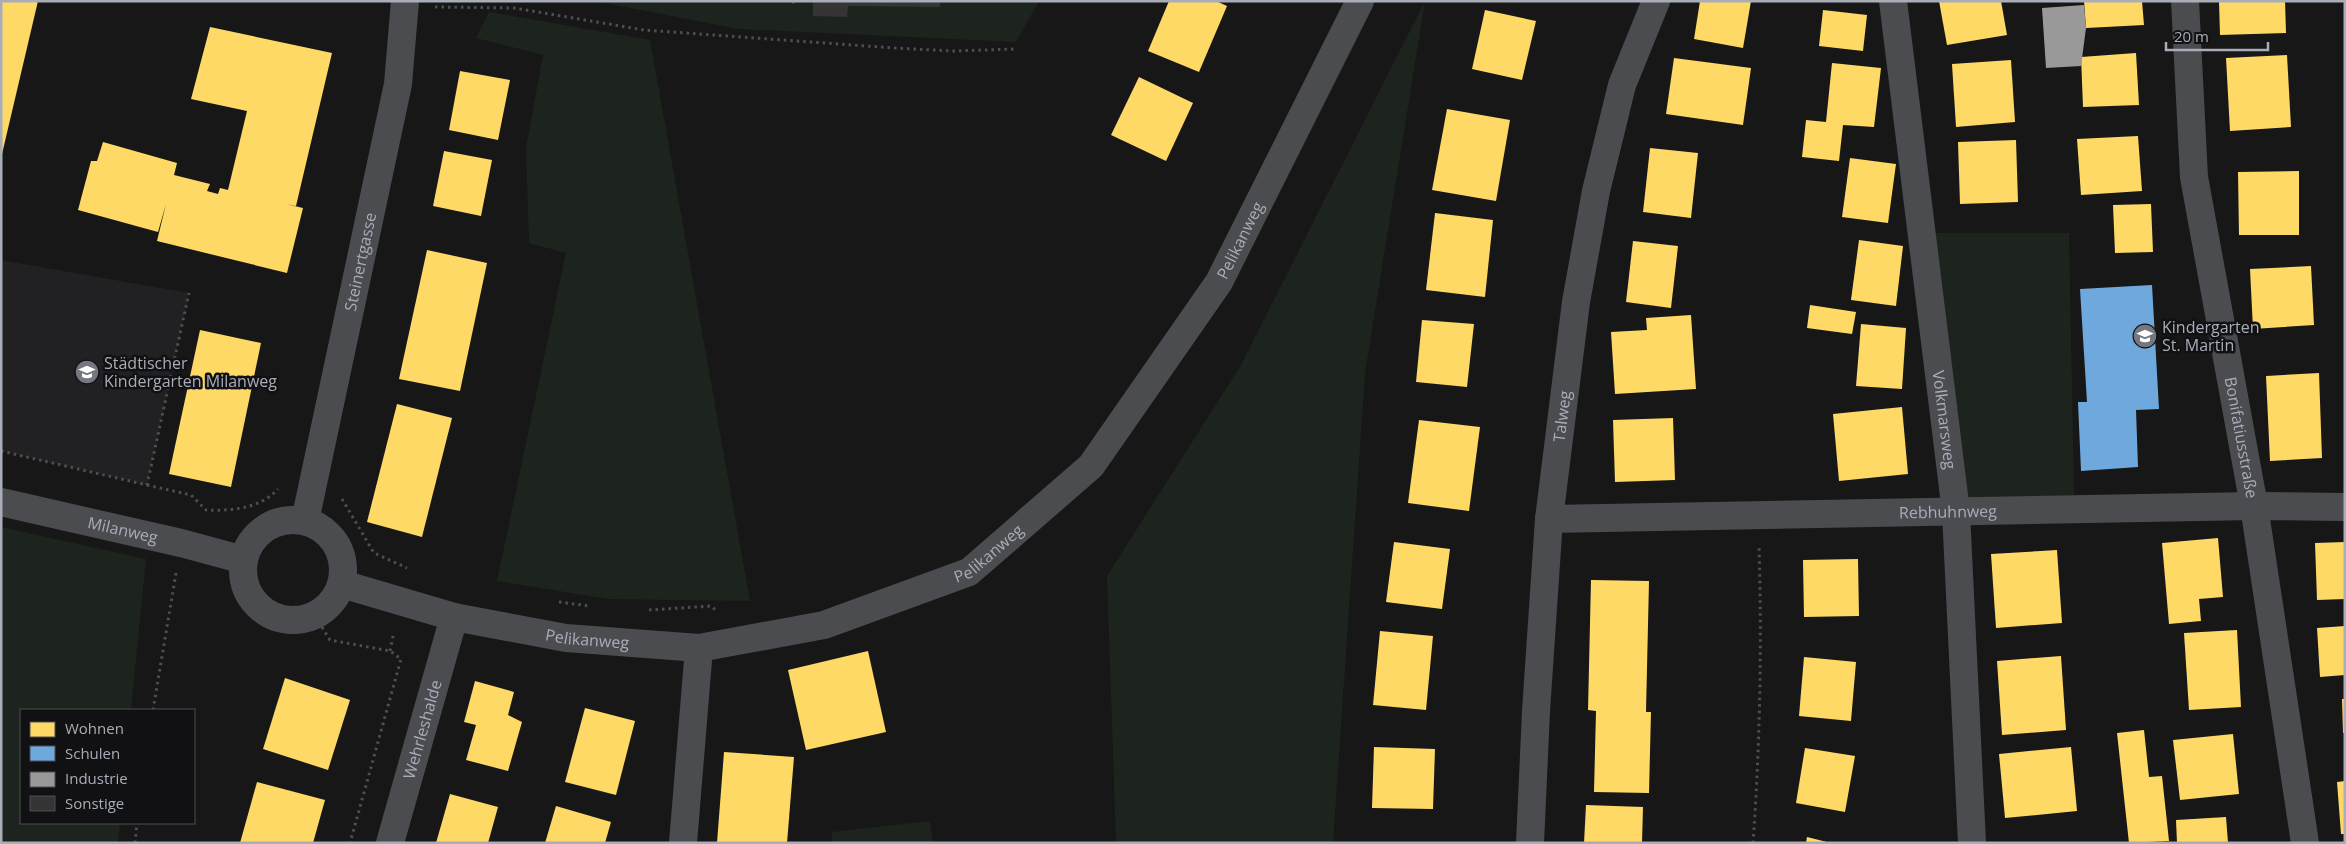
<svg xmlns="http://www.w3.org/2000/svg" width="2346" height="844" font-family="'Open Sans',sans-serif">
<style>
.built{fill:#212123}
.green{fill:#1d241e}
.homes{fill:#ffd966}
.schools{fill:#6fa8dc}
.industry{fill:#999}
.building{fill:#353536}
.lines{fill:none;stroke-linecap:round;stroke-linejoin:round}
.path{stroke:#4d4e52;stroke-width:3;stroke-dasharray:2.5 4;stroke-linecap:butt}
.minor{stroke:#4b4c50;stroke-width:28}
.labels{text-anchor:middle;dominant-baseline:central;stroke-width:5;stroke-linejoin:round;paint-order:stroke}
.street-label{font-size:16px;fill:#a8adb8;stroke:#111113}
.poi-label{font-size:16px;fill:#a8adb8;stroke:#111113;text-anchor:start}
</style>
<rect width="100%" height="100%" fill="#171717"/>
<polygon class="built" points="1,260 189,293 147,485 1,451"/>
<g class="green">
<polygon points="595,1 1039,1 1016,42 738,29"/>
<polygon points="1425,1 1365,373 1333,843 1116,843 1107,576 1241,365"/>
<polygon points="489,12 650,40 750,601 608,599 497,581 566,253 529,243 526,148 543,55 476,38"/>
<polygon points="1932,233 2069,233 2074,495 1965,499"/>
<polygon points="1,527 146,559 131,710 21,710 21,823 120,823 118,843 1,843"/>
<polygon points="930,821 933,843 832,843 832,832"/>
</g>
<g class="homes">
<polygon points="1,1 38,1 2,154 1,154"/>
<polygon points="1169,1 1216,1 1227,6 1199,72 1148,51"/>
<polygon points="1700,1 1751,1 1743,48 1694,39"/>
<polygon points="1939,1 2001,1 2007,35 1947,45"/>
<polygon points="2084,1 2142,1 2144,25 2086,28"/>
<polygon points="2219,1 2285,1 2286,33 2220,35"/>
<polygon points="1485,10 1536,21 1522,80 1472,69"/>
<polygon points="1823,10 1867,15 1863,51 1819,46"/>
<polygon points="210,27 332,53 296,206 286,204 303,208 287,273 157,241 166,204 158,232 78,210 91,161 97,161 103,142 177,163 174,175 210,184 207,191 218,194 220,188 228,190 247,111 191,99"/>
<polygon points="2136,53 2139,105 2083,107 2081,57"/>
<polygon points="2287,55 2291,127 2230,131 2226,58"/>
<polygon points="1674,58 1751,68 1743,125 1666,114"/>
<polygon points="2011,60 2015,122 1956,127 1952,64"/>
<polygon points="1832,63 1881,68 1874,127 1843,125 1839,161 1802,157 1806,120 1826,122"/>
<polygon points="460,71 510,80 498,140 449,130"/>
<polygon points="1139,77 1193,103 1166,161 1111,135"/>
<polygon points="1447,109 1510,120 1496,201 1432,190"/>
<polygon points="2138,136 2142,191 2081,195 2077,139"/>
<polygon points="2016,140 2018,202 1960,204 1958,142"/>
<polygon points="1650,148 1698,153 1691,218 1643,212"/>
<polygon points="444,151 492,160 481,216 433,206"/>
<polygon points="1850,158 1896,164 1888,223 1842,217"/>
<polygon points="2299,171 2299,235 2239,235 2238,172"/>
<polygon points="2151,204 2153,252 2115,253 2113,205"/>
<polygon points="1435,213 1493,220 1485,297 1426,290"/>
<polygon points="1859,240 1903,246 1896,306 1851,300"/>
<polygon points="1633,241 1678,246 1671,308 1626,302"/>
<polygon points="427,250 487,263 460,391 399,379"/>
<polygon points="2311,266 2314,325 2253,329 2250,269"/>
<polygon points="1810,305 1856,312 1852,334 1807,328"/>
<polygon points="1691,315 1696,389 1615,394 1611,332 1647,330 1646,318"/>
<polygon points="1422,320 1474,324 1467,387 1416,382"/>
<polygon points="1861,324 1906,328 1902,389 1856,386"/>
<polygon points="200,330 261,343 231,487 169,474"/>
<polygon points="2319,373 2322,458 2270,461 2266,376"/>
<polygon points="397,404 452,418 422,537 367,522"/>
<polygon points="1902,407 1908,474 1839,481 1833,414"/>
<polygon points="1673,418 1675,480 1615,482 1613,420"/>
<polygon points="1419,420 1480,427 1469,511 1408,503"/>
<polygon points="2218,538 2223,597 2199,599 2201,621 2169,624 2162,543"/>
<polygon points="1394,542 1450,549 1442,609 1386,602"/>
<polygon points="2345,542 2345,599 2317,600 2315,543"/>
<polygon points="2057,550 2062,623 1996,628 1991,554"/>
<polygon points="1858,559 1859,616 1804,617 1803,560"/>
<polygon points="1591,580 1649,581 1646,712 1651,712 1649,793 1594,792 1596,711 1588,710"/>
<polygon points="2345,626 2345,675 2320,677 2317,628"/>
<polygon points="2237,630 2241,707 2189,710 2184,633"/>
<polygon points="1380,631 1433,636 1426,710 1373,705"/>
<polygon points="868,651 886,732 806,750 788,670"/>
<polygon points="2061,656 2066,730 2002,735 1997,661"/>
<polygon points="1804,657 1856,662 1851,721 1799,716"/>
<polygon points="285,678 350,700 328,770 263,749"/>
<polygon points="475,681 514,692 508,715 522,722 508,771 466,760 476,725 464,722"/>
<polygon points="2342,699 2345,699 2345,733 2343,733"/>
<polygon points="585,708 635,721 616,795 565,782"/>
<polygon points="2144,730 2149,777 2162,776 2169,841 2129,843 2117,733"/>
<polygon points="2233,734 2239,794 2180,800 2173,740"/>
<polygon points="1374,747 1435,749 1433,809 1372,808"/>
<polygon points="2071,747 2077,811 2005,818 1999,754"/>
<polygon points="1805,748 1855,756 1845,812 1796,803"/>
<polygon points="724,752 794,757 787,843 717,843"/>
<polygon points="2345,781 2345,834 2341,834 2337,782"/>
<polygon points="257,782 325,800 313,843 240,843"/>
<polygon points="450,794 498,807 488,843 436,843"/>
<polygon points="1586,805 1643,807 1642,843 1584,843"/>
<polygon points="556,806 611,822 605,843 545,843"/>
<polygon points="2226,817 2228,843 2177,843 2176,820"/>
<polygon points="1807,837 1827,842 1827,843 1806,843"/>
</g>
<polygon class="schools" points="2152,285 2159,409 2136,410 2138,467 2081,471 2078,402 2087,402 2080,289"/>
<polygon class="industry" points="2084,5 2086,28 2081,66 2046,68 2042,8"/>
<polygon class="building" points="813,1 940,1 940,7 848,6 847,17 813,16"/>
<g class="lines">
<g class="path">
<polyline points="793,1 794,4"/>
<polyline points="435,7 514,8 644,30 894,48 953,51 1015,49"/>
<polyline points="1,451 147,485 189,293"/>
<path d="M147,485l44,10 15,15c25,1 54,-1 72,-21"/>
<polyline points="342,499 374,553 407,568"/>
<polyline points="559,602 590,606"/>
<polyline points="649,610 711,606 718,612"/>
<polyline points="315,616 330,640 390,651 401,659 350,843"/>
<polyline points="390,651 394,632"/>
<polyline points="153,710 176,573"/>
<polyline points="135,843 137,823"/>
<path d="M1753,843c7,-99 9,-198 6,-297"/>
</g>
<g class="minor">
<path id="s1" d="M1893,1l63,511 16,331"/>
<path id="s2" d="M2185,1l9,176 60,329 51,337"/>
<path id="s3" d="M1,502l180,41 63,17"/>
<path id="s4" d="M1549,519l705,-13 91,1"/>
<circle cx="293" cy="570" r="50"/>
<path id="s5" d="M305,521l93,-437 7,-83"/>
<path id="s6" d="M342,584l112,33 112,21 133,10 125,-23 145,-53 122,-106 128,-184 141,-281"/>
<path id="s7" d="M390,843l64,-226"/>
<polyline points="683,843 699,648"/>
<path id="s8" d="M1530,843l6,-132 13,-192 27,-217 20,-111 26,-106 34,-84"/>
</g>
</g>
<defs>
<g id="school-disc" transform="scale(1.25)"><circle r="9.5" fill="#757880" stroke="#111113"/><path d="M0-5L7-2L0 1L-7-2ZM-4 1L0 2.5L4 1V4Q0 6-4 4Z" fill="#fff"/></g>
</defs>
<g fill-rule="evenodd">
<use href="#school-disc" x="2145" y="336"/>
<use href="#school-disc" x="87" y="372"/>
</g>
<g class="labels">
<g class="street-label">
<text stroke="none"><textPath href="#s6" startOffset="1078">Pelikanweg</textPath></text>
<text stroke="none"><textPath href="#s5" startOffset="265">Steinertgasse</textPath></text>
<text stroke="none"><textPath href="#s8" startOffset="428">Talweg</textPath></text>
<text stroke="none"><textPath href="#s1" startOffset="422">Volkmarsweg</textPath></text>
<text stroke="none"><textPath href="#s2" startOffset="441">Bonifatiusstraße</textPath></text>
<text stroke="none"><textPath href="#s4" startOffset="399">Rebhuhnweg</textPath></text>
<text stroke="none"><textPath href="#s3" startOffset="125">Milanweg</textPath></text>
<text stroke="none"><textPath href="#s6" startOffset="672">Pelikanweg</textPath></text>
<text stroke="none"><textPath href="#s6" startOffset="252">Pelikanweg</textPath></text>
<text stroke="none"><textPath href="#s7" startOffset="118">Wehrleshalde</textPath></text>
</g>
<g class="poi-label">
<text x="2162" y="327">Kindergarten<tspan x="2162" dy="18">St. Martin</tspan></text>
<text x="104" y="363">Städtischer<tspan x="104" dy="18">Kindergarten Milanweg</tspan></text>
</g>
</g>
<rect width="2346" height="844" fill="none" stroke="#a8adb8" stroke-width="5"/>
<rect x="20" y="709" width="175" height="115" fill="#111113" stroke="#4d4f55"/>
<rect x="30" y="722" width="25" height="15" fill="#ffd966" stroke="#4d4f55"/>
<text x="65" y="734" font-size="15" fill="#a8adb8">Wohnen</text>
<rect x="30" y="746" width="25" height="15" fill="#6fa8dc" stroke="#4d4f55"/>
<text x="65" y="759" font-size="15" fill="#a8adb8">Schulen</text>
<rect x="30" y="772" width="25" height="15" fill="#999999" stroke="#4d4f55"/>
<text x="65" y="784" font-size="15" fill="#a8adb8">Industrie</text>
<rect x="30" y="796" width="25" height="15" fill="#353536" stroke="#4d4f55"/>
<text x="65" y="809" font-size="15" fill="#a8adb8">Sonstige</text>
<path d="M2166 42v8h102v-8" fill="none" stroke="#a8adb8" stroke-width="2.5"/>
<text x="2174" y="42" font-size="15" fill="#a8adb8" stroke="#111113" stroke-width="4" paint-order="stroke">20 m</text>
</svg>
